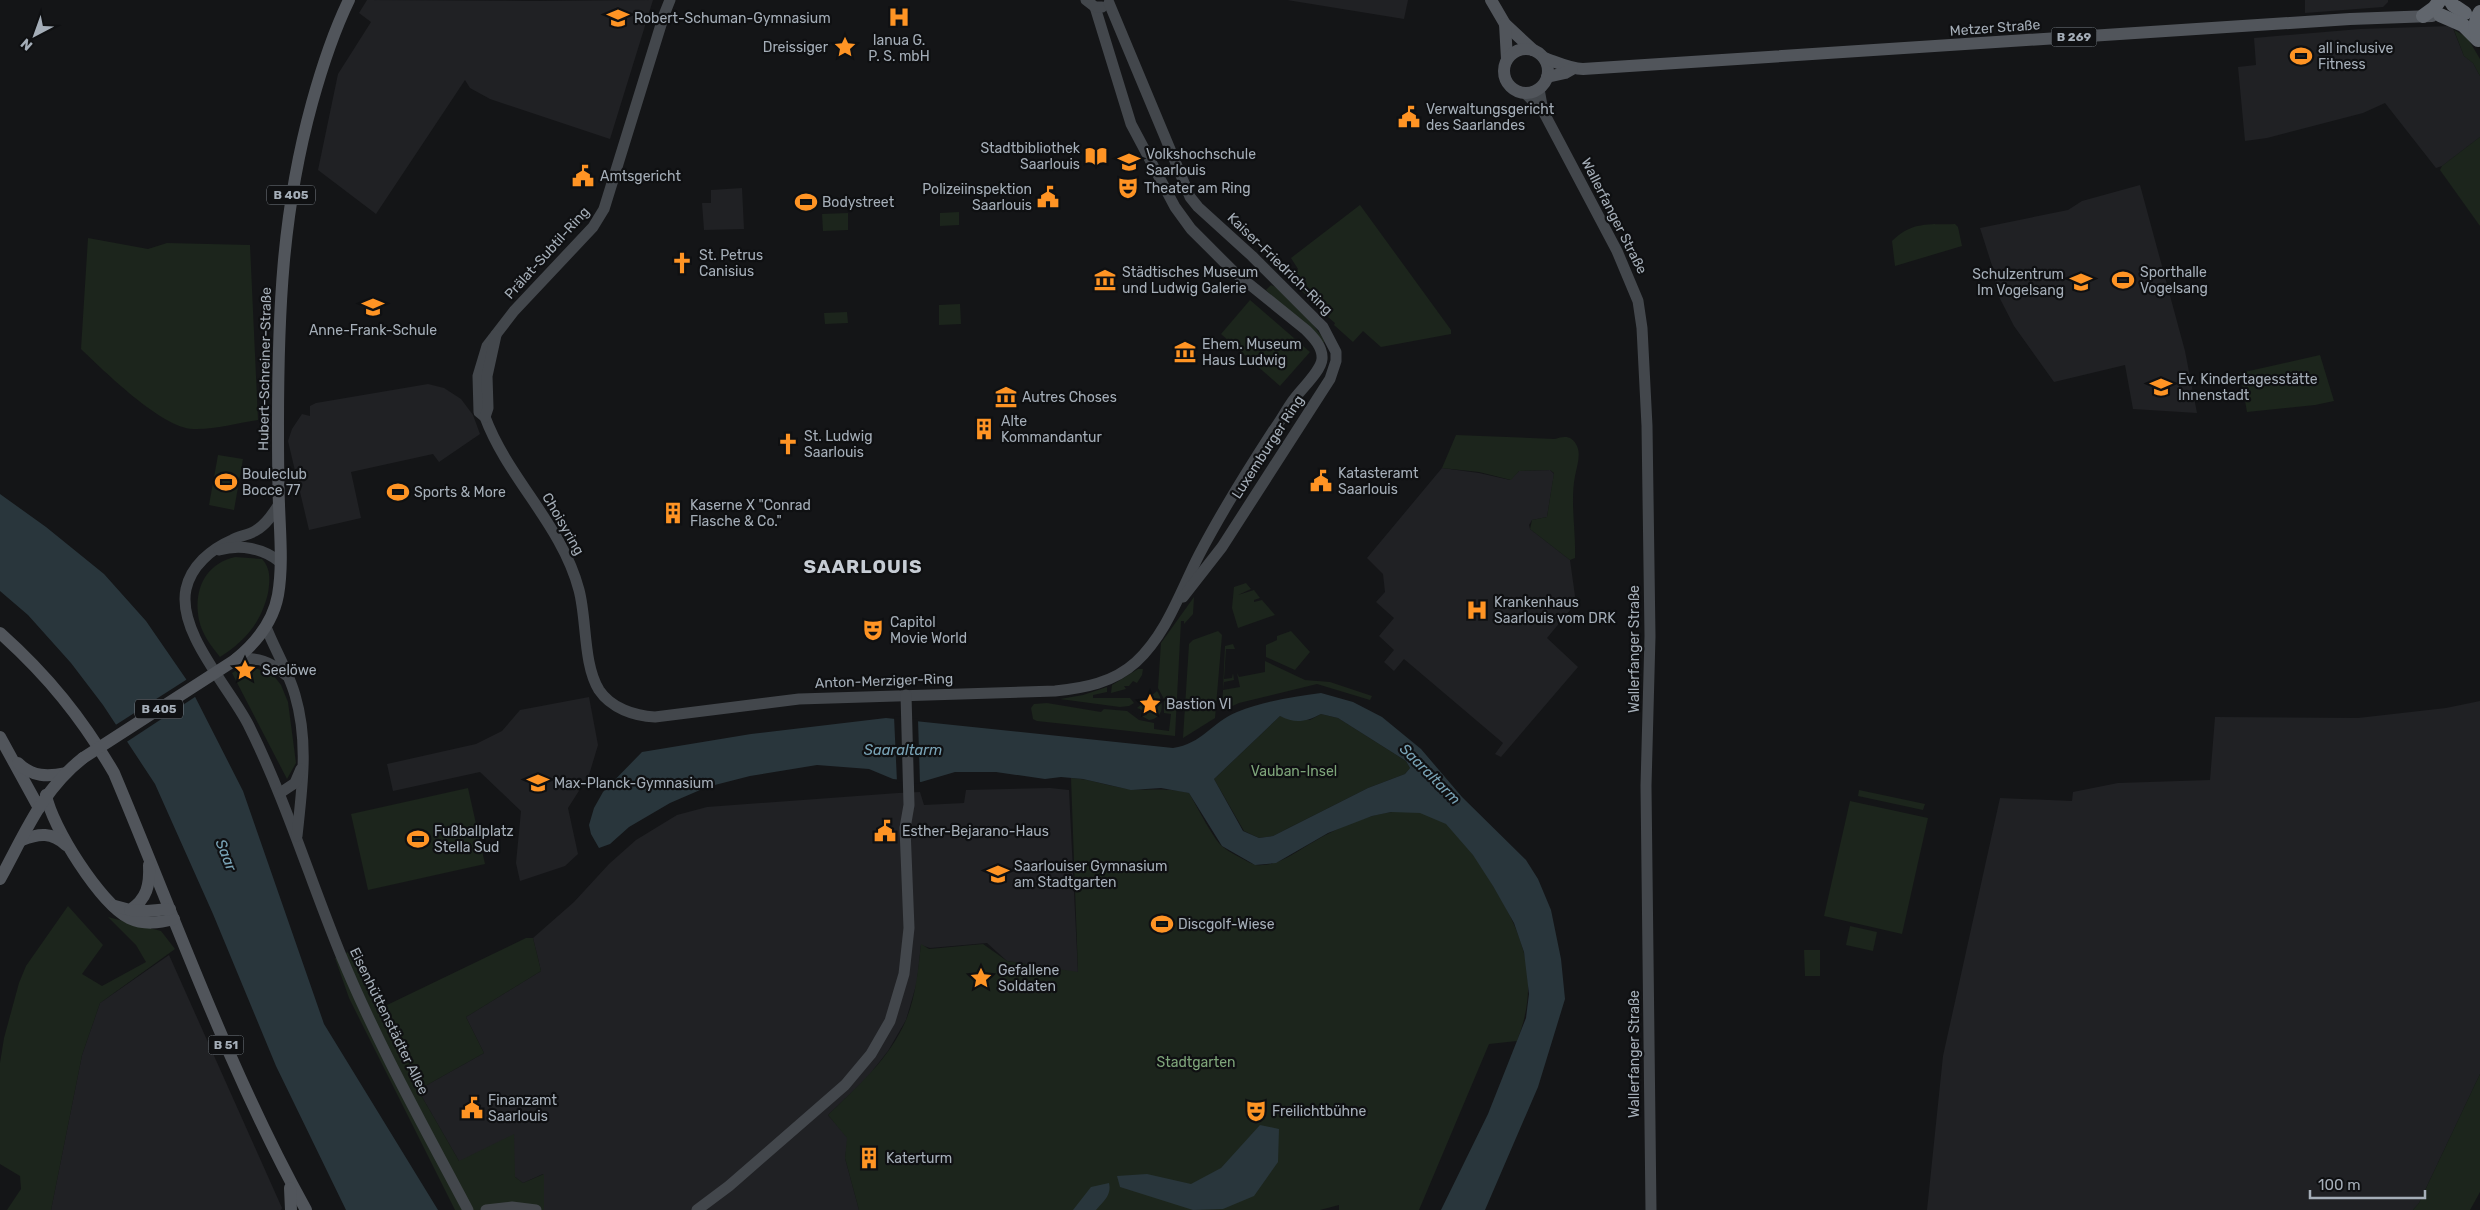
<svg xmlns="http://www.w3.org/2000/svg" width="2480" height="1210" font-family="Rubik,sans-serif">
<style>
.built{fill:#202124}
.green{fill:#1c251c}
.water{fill:#29363c;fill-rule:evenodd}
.pier{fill:#141517}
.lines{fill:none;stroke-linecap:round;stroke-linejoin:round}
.secondary{stroke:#43474c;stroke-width:11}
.primary{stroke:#51555b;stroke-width:12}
.highway{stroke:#61666d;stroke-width:14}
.primary-bridge{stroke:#51555b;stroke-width:12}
.labels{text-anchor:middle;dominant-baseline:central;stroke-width:4.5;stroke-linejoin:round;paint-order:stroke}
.shield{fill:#0f1012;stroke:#787f86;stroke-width:1}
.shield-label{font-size:12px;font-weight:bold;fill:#a5aeb8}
.poi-label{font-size:14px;fill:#a5aeb8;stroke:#0f1012;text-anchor:start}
.street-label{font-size:14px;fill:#a5aeb8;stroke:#0f1012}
.park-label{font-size:14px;fill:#7ea57a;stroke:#0f1012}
.water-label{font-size:15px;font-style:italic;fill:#79a3b6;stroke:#0f1012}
.district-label{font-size:19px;font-weight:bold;letter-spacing:1px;fill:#c6ccd4;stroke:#0f1012}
</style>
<rect width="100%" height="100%" fill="#141517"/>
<g class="built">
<polygon points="367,0 533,1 653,0 610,139 490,99 470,88 465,80 376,214 318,170 338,74 371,22 359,13"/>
<polygon points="1287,0 1408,0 1404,19"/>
<polygon points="2305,0 2388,0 2388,2 2383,7 2305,13"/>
<polygon points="2452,26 2464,56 2473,63 2480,76 2480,137 2442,166 2436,168 2385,103 2363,113 2267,138 2245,141 2238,67 2256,65 2254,38 2360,29"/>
<polygon points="2140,185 2185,351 2197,413 2133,409 2125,365 2054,382 2014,326 1994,287 1996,278 1980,228 2068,210 2082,201"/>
<polygon points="742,188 744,229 704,230 702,203 711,203 711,190"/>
<polygon points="428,384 444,388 461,399 473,415 480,434 439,462 433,454 351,472 361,518 309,530 288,441 292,429 302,414 310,416 310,406 316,403"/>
<polygon points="1442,468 1479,473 1510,480 1519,471 1550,470 1554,474 1547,517 1532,520 1529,525 1530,529 1570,560 1576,603 1547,638 1578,667 1501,757 1495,754 1503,743 1404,659 1394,671 1384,662 1394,650 1379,636 1394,618 1376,602 1385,592 1383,574 1367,558"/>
<polygon points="589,697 598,745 589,775 568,808 578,854 565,866 520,881 516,863 521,811 480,772 393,791 387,764 476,744 502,731 520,710"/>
<polygon points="2480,701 2480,1074 2419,1203 2413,1210 1927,1210 1943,1056 2000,798 2072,801 2073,792 2118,783 2210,780 2215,717 2358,718 2446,708"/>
<polygon points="1050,788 1069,790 1078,973 1007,961 987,943 930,948 921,945 917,982 906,1020 888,1051 866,1079 828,1115 848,1138 845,1158 859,1210 544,1210 543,1174 523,1183 515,1177 459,1161 418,1090 484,1053 466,1017 541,971 533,938 574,902 609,864 636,840 677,815 707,807 898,793 920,792 924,805 964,803 966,790"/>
<polygon points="169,955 282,1208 281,1210 51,1210 82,1055 100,1003"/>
</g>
<g class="green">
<polygon points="2454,30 2467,37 2480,59 2480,76 2473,63 2464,56"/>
<polygon points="2480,137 2480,226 2440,170 2442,166"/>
<polygon points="1360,205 1451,330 1451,334 1381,347 1363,331 1353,342 1334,325 1335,323 1328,317 1330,314 1322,306 1323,304 1308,291 1305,294 1289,279 1298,269 1291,258"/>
<polygon points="959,212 959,225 940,226 940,213"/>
<polygon points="848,213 848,230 823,231 822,214"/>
<path d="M1955,224l3,3 4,19 -67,20 -3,-25c21,-20 35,-16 63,-17z"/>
<path d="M88,238l60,11 19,-6 83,2 8,175c-20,3 -44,10 -65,9 -31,-1 -89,-58 -112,-80z"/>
<path d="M1271,285c17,7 45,41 54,57l-3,1 -56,-53z"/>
<polygon points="1250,300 1310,352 1280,386 1221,334"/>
<polygon points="960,304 961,324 939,325 939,305"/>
<polygon points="847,312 848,323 825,324 824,313"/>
<polygon points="2320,355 2334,401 2315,405 2247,412 2240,373"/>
<path d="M1456,435l99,4c9,-3 17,-4 22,7 4,9 0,20 -2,30 -5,27 1,54 0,82l-5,2 -40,-31 2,-9 15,-3 7,-44 -4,-3 -31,1 -8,9 -32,-8 -37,-4z"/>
<polygon points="218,455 243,459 234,510 209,505"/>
<path d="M235,557l27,2c9,10 8,21 6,34 -7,30 -23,48 -48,64 -9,-11 -18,-23 -21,-37 -6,-30 6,-56 36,-63z"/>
<polygon points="1246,583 1251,589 1238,595 1254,590 1260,598 1254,600 1254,602 1262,600 1275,615 1238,628 1232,608 1234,587"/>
<polygon points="1194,597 1193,614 1184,624 1184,621 1181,621 1175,736 1037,721 1033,719 1031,708 1034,704 1047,703 1101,712 1104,709 1127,711 1139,720 1154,723 1154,729 1169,731 1171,714 1164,713 1164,701 1172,704 1172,698 1165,697 1164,699 1158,688 1161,643"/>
<polygon points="1218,631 1222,635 1215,718 1183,738 1189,644 1193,640"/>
<polygon points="1291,631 1310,652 1295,670 1266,657 1266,645 1277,640 1277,636"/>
<polygon points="1233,644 1235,649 1226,649 1224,679 1232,678 1233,673 1234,680 1224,682 1223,690 1240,687 1237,673 1239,677 1265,672 1265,661 1305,680 1330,682 1372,696 1370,700 1317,684 1239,703 1222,711 1225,646"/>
<polygon points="251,666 274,676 281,685 288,702 296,763 287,779 232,673 240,668"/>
<polygon points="1138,669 1143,669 1142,675 1137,683 1133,681 1129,686 1124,686 1126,689 1111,693 1112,685"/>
<polygon points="1107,687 1107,692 1093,695 1093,698 1130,698 1134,703 1129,706 1120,707 1060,699 1083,695"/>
<path d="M1157,691c7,11 8,27 -8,29l-17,-9 9,5 6,-1 -2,-4 -8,-3z"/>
<polygon points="1321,714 1338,718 1406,761 1410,768 1405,774 1368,788 1273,836 1259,838 1244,831 1214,779 1280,716 1310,720"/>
<path d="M1071,778c21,1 39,9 59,11 21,2 37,-2 59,4 8,13 24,46 34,54 6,5 13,8 20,12 4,2 9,5 13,6 22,2 41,-14 59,-24 37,-21 92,-45 132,-17 22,17 41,53 55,77 27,47 35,89 15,140l-28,3 -70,166h-80v-5l-19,5h-461l-14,-52 2,-20 -19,-23c29,-28 62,-57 78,-95 10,-24 12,-50 15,-76l8,5 54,-5 24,17 71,11z"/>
<polygon points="468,788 485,864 368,890 351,814"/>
<polygon points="1859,790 1925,804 1923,810 1858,796"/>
<polygon points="1850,801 1928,818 1902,934 1824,916"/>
<polygon points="68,906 103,945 82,974 102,986 146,962 136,945 108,917 161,931 175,949 100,1003 82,1055 51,1210 7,1210 21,1189 20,1176 0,1164 0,1063 4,1038 19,983 26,966"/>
<polygon points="1850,926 1877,932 1873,951 1846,945"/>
<polygon points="526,938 533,938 541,971 466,1017 484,1053 418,1090 459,1161 514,1134 515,1177 523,1183 544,1174 544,1210 455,1210 349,998 335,958 348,952 376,1004 385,1006"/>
<polygon points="1804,950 1820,950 1820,976 1805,976"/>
<polygon points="2480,1074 2480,1192 2470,1210 2413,1210 2419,1203"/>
</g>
<g class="water">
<polygon points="0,494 46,527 104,574 146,621 186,679 243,791 324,1024 438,1210 346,1210 276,1066 213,914 155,784 103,705 71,663 28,615 0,591"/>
<path d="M1321,693l32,9 29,15 39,32 41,48 64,63 12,19 13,31 10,49 4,40 -27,88 -53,123h-44l47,-96 38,-96 3,-24 -5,-42 -10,-29 -21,-37 -20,-31 -27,-31 -26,-11 -29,-1 -19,4 -44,17 -52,30 -21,2 -33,-19 -33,-53 -28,-5 -30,2 -48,-11 -22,-2 -16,2 -49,-7h-41l-34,10 -28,-3 -24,-10 -52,-4 -67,11 -43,11 -37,16 -41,24 -19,17 -11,4 -8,-14 -2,-9 5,-17 9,-16 39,-40 109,-18 135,-16 287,30c29,-4 39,-26 64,-36 26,-11 56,-15 84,-19zM1321,714l17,4 68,43 4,7 -5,6 -37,14 -95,48 -14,2 -16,-7 -29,-52 66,-63c15,8 26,6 41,-2z"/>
<polygon points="1260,1125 1279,1129 1278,1162 1254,1196 1223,1209 1193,1210 1120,1187 1117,1176 1147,1174 1191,1184 1221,1168"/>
<path d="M1109,1183c3,12 -6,19 -13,27h-23l18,-23z"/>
</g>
<g class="pier">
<polygon points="189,678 198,695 125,743 114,726"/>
<polygon points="894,716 918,719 920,784 897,782"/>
</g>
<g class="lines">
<g class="secondary">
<path d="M670,0l-6,15 -60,194 -11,18 -79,84 -27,35 -9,30 1,36 6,5c23,62 77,108 94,173 8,30 4,74 20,100 12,18 35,26 56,27l144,-18 256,-8c29,-3 58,-8 81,-29 31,-29 44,-70 63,-107 22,-42 48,-84 74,-124 7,-9 12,-19 19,-29 7,-11 29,-30 30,-43 1,-12 -9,-22 -16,-29l-73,-59 -42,-42 -16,-22 -44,-83 -36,-117"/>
<polyline points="1086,0 1095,7 1102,7"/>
<polyline points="1109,3 1190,197 1198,207 1252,256 1323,327 1336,352 1336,361 1330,379 1222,547 1183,597"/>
<polyline points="1539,89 1543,111 1617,251 1638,301 1642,328 1647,426 1650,636 1646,786 1651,1210"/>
<polyline points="1526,94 1543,111"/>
<polyline points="485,417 488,408 487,376 496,335"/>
<path d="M279,504c-6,10 -13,21 -24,27 -7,4 -16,5 -23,9 -21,9 -41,26 -46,49 -9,43 43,98 62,135 37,74 61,153 92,229 36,88 83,172 128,257"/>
<path d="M219,550c21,-6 44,-2 61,12"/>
<path d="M266,627c9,23 22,44 29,68 14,47 7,93 2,141"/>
<path d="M237,658c21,0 33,3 49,17"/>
<polyline points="280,793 295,783 301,769"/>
<polyline points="486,1210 512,1207 536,1210"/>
<polyline points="697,1210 729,1186 845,1085 871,1054 890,1021 904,974 909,928 905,828 909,805 906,695"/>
</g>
<g class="primary">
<polyline points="1491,0 1505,24 1533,50"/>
<polyline points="1505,24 1507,59"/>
<circle cx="1526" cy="71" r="22"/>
<path d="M1544,58c12,4 26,11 39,11l767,-50 82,-3"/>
<polyline points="1547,77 1565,73 1572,69"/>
<path d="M0,633c48,43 82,85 114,140 62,147 115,298 192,437"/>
<path d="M235,660c21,-17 38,-37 43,-65 5,-29 2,-61 1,-90 -1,-27 -1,-53 -1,-80 0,-112 4,-213 34,-322 10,-36 21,-70 37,-103"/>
<polyline points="0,737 39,808"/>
<path d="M18,763c14,14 30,14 48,10"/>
<path d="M46,795c6,32 54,108 83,123 15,7 30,5 45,1"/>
<path d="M22,840c17,-7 30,-8 44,5"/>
<path d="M0,879c25,-45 41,-88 83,-121"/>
<path d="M115,906l15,4c17,-11 20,-25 19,-45"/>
<polyline points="130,910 147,911 170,909"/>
<polyline points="290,1188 291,1210"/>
</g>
<g class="highway">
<polyline points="2450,0 2453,5 2465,13"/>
<polyline points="2440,15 2463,25 2478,40"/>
<polyline points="2423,16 2434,8 2440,0"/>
<path d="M2478,39c-3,-11 -4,-17 2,-27"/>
</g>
<polyline class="primary-bridge" points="83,758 235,660"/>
</g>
<defs>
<g id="hospital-bare" transform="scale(1.725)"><path d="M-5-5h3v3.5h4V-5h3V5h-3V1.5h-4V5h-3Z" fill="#ff9424" stroke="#0f1012" stroke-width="2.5" paint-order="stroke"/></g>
<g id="school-bare" transform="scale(1.725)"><path d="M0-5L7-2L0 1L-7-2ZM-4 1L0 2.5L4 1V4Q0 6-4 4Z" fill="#ff9424" stroke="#0f1012" stroke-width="2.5" paint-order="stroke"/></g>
<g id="sight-bare" transform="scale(1.725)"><path d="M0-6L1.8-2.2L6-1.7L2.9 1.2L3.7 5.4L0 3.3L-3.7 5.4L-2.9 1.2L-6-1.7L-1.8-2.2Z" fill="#ff9424" stroke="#0f1012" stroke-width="2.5" paint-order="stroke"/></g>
<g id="stadium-bare" transform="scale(1.725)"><path d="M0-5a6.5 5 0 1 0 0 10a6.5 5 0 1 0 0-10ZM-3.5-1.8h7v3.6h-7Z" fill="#ff9424" stroke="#0f1012" stroke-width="2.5" paint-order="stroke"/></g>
<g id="civic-bare" transform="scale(1.725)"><path d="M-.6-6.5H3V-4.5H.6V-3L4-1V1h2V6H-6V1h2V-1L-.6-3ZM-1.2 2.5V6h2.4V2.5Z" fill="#ff9424" stroke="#0f1012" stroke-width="2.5" paint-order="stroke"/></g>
<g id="library-bare" transform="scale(1.725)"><path d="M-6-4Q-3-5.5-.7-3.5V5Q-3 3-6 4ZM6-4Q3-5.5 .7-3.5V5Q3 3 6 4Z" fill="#ff9424" stroke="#0f1012" stroke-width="2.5" paint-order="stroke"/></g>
<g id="university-bare" transform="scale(1.725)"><path d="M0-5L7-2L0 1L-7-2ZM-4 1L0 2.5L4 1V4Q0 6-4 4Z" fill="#ff9424" stroke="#0f1012" stroke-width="2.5" paint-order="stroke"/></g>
<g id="theatre-bare" transform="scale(1.725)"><path d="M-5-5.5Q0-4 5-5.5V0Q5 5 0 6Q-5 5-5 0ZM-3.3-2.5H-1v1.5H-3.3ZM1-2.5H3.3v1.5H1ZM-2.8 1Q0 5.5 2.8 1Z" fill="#ff9424" stroke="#0f1012" stroke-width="2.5" paint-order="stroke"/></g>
<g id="church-bare" transform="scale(1.725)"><path d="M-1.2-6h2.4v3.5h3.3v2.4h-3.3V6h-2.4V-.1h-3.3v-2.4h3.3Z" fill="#ff9424" stroke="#0f1012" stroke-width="2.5" paint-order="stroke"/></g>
<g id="museum-bare" transform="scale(1.725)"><path d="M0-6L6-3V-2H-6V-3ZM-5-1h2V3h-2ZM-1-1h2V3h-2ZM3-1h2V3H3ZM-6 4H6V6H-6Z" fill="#ff9424" stroke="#0f1012" stroke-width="2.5" paint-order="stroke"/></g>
<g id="building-bare" transform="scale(1.725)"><path d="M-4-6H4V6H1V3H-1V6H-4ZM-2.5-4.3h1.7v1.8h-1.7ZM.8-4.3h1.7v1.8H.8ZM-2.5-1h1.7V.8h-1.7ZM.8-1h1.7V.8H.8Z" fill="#ff9424" stroke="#0f1012" stroke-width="2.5" paint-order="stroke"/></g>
</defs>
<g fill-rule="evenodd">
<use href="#hospital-bare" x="899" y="17"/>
<use href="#school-bare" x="618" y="18"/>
<use href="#sight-bare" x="845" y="47"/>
<use href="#stadium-bare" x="2301" y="56"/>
<use href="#civic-bare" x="1409" y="117"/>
<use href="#library-bare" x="1096" y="156"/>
<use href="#university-bare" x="1129" y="162"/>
<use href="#civic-bare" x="583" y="176"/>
<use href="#theatre-bare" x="1128" y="188"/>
<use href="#civic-bare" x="1048" y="197"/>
<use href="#stadium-bare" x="806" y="202"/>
<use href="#church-bare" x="682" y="263"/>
<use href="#museum-bare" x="1105" y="280"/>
<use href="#stadium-bare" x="2123" y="280"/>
<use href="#school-bare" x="2081" y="282"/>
<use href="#school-bare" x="373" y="307"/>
<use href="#museum-bare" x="1185" y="352"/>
<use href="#school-bare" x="2161" y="387"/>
<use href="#museum-bare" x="1006" y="397"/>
<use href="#building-bare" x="984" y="429"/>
<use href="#church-bare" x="788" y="444"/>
<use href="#civic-bare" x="1321" y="481"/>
<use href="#stadium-bare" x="226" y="482"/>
<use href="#stadium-bare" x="398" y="492"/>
<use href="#building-bare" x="673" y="513"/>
<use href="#hospital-bare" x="1477" y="610"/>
<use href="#theatre-bare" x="873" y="630"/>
<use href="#sight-bare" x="245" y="670"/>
<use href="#sight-bare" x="1150" y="704"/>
<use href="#school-bare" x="538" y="783"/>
<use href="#civic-bare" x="885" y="831"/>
<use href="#stadium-bare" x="418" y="839"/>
<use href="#school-bare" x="998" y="874"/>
<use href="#stadium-bare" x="1162" y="924"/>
<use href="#sight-bare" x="981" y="978"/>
<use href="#civic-bare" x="472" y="1108"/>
<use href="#theatre-bare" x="1256" y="1111"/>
<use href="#building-bare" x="869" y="1158"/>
</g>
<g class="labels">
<g class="shield">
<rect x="2051.5" y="27.5" width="45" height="19" rx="4"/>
<rect x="267" y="185.5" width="48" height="19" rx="4"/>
<rect x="135" y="699.5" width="48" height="19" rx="4"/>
<rect x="208.5" y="1035.5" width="35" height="19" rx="4"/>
</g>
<g class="shield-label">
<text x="2074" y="37">B 269</text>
<text x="291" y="195">B 405</text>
<text x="159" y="709">B 405</text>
<text x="226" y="1045">B 51</text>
</g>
<g class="poi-label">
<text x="634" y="18">Robert-Schuman-Gymnasium</text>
<text x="899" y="40" text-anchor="middle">Ianua G.<tspan x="899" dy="16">P. S. mbH</tspan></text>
<text x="828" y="47" text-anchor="end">Dreissiger</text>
<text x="2318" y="48">all inclusive<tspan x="2318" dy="16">Fitness</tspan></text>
<text x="1426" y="109">Verwaltungsgericht<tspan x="1426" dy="16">des Saarlandes</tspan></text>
<text x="1080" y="148" text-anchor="end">Stadtbibliothek<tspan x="1080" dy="16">Saarlouis</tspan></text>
<text x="1146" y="154">Volkshochschule<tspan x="1146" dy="16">Saarlouis</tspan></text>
<text x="600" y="176">Amtsgericht</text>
<text x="1144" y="188">Theater am Ring</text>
<text x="1032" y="189" text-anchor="end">Polizeiinspektion<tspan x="1032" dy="16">Saarlouis</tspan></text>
<text x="822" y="202">Bodystreet</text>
<text x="699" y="255">St. Petrus<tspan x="699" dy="16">Canisius</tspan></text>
<text x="1122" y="272">Städtisches Museum<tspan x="1122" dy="16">und Ludwig Galerie</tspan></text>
<text x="2140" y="272">Sporthalle<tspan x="2140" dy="16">Vogelsang</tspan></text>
<text x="2064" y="274" text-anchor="end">Schulzentrum<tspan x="2064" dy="16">Im Vogelsang</tspan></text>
<text x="373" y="330" text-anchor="middle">Anne-Frank-Schule</text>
<text x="1202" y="344">Ehem. Museum<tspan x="1202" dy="16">Haus Ludwig</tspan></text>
<text x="2178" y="379">Ev. Kindertagesstätte<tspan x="2178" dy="16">Innenstadt</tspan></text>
<text x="1022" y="397">Autres Choses</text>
<text x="1001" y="421">Alte<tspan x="1001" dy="16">Kommandantur</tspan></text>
<text x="804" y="436">St. Ludwig<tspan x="804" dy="16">Saarlouis</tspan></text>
<text x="1338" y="473">Katasteramt<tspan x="1338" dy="16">Saarlouis</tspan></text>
<text x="242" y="474">Bouleclub<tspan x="242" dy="16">Bocce 77</tspan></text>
<text x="414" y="492">Sports &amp; More</text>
<text x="690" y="505">Kaserne X "Conrad<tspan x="690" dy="16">Flasche &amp; Co."</tspan></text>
<text x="1494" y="602">Krankenhaus<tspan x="1494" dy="16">Saarlouis vom DRK</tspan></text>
<text x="890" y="622">Capitol<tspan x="890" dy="16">Movie World</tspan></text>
<text x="262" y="670">Seelöwe</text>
<text x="1166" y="704">Bastion VI</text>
<text x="554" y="783">Max-Planck-Gymnasium</text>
<text x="434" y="831">Fußballplatz<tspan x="434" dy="16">Stella Sud</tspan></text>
<text x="902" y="831">Esther-Bejarano-Haus</text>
<text x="1014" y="866">Saarlouiser Gymnasium<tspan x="1014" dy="16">am Stadtgarten</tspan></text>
<text x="1178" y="924">Discgolf-Wiese</text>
<text x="998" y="970">Gefallene<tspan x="998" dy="16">Soldaten</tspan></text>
<text x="488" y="1100">Finanzamt<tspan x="488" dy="16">Saarlouis</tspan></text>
<text x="1272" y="1111">Freilichtbühne</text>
<text x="886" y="1158">Katerturm</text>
</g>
<g class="street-label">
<text transform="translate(1995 28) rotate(-4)">Metzer Straße</text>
<text transform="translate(1614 216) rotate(63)">Wallerfanger Straße</text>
<text transform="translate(547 253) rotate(-48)">Prälat-Subtil-Ring</text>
<text transform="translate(1280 264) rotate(44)">Kaiser-Friedrich-Ring</text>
<text transform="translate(265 369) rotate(-89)">Hubert-Schreiner-Straße</text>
<text transform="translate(1268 447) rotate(-57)">Luxemburger Ring</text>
<text transform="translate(563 524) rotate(60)">Choisyring</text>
<text transform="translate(1634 649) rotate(-90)">Wallerfanger Straße</text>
<text transform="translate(884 681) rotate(-2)">Anton-Merziger-Ring</text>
<text transform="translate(389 1021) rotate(64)">Eisenhüttenstädter Allee</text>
<text transform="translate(1634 1054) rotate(-90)">Wallerfanger Straße</text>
</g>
<g class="park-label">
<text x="1294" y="771">Vauban-Insel</text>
<text x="1196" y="1062">Stadtgarten</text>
</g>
<g class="water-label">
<text x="903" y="750">Saaraltarm</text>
<text transform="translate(1430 774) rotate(45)">Saaraltarm</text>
<text transform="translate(226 855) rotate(68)">Saar</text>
</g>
<g class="district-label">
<text x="863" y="566">SAARLOUIS</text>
</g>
</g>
<g transform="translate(35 35) rotate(221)" stroke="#0f1012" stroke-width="4" paint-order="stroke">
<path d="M0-4L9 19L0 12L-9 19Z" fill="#a5aeb8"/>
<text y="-8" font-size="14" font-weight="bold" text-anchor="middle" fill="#a5aeb8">N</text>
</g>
<path d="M2310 1190v8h115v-8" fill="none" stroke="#a5aeb8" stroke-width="2.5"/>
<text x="2318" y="1190" font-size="15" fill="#a5aeb8" stroke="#0f1012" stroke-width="4" paint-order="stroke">100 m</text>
</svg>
